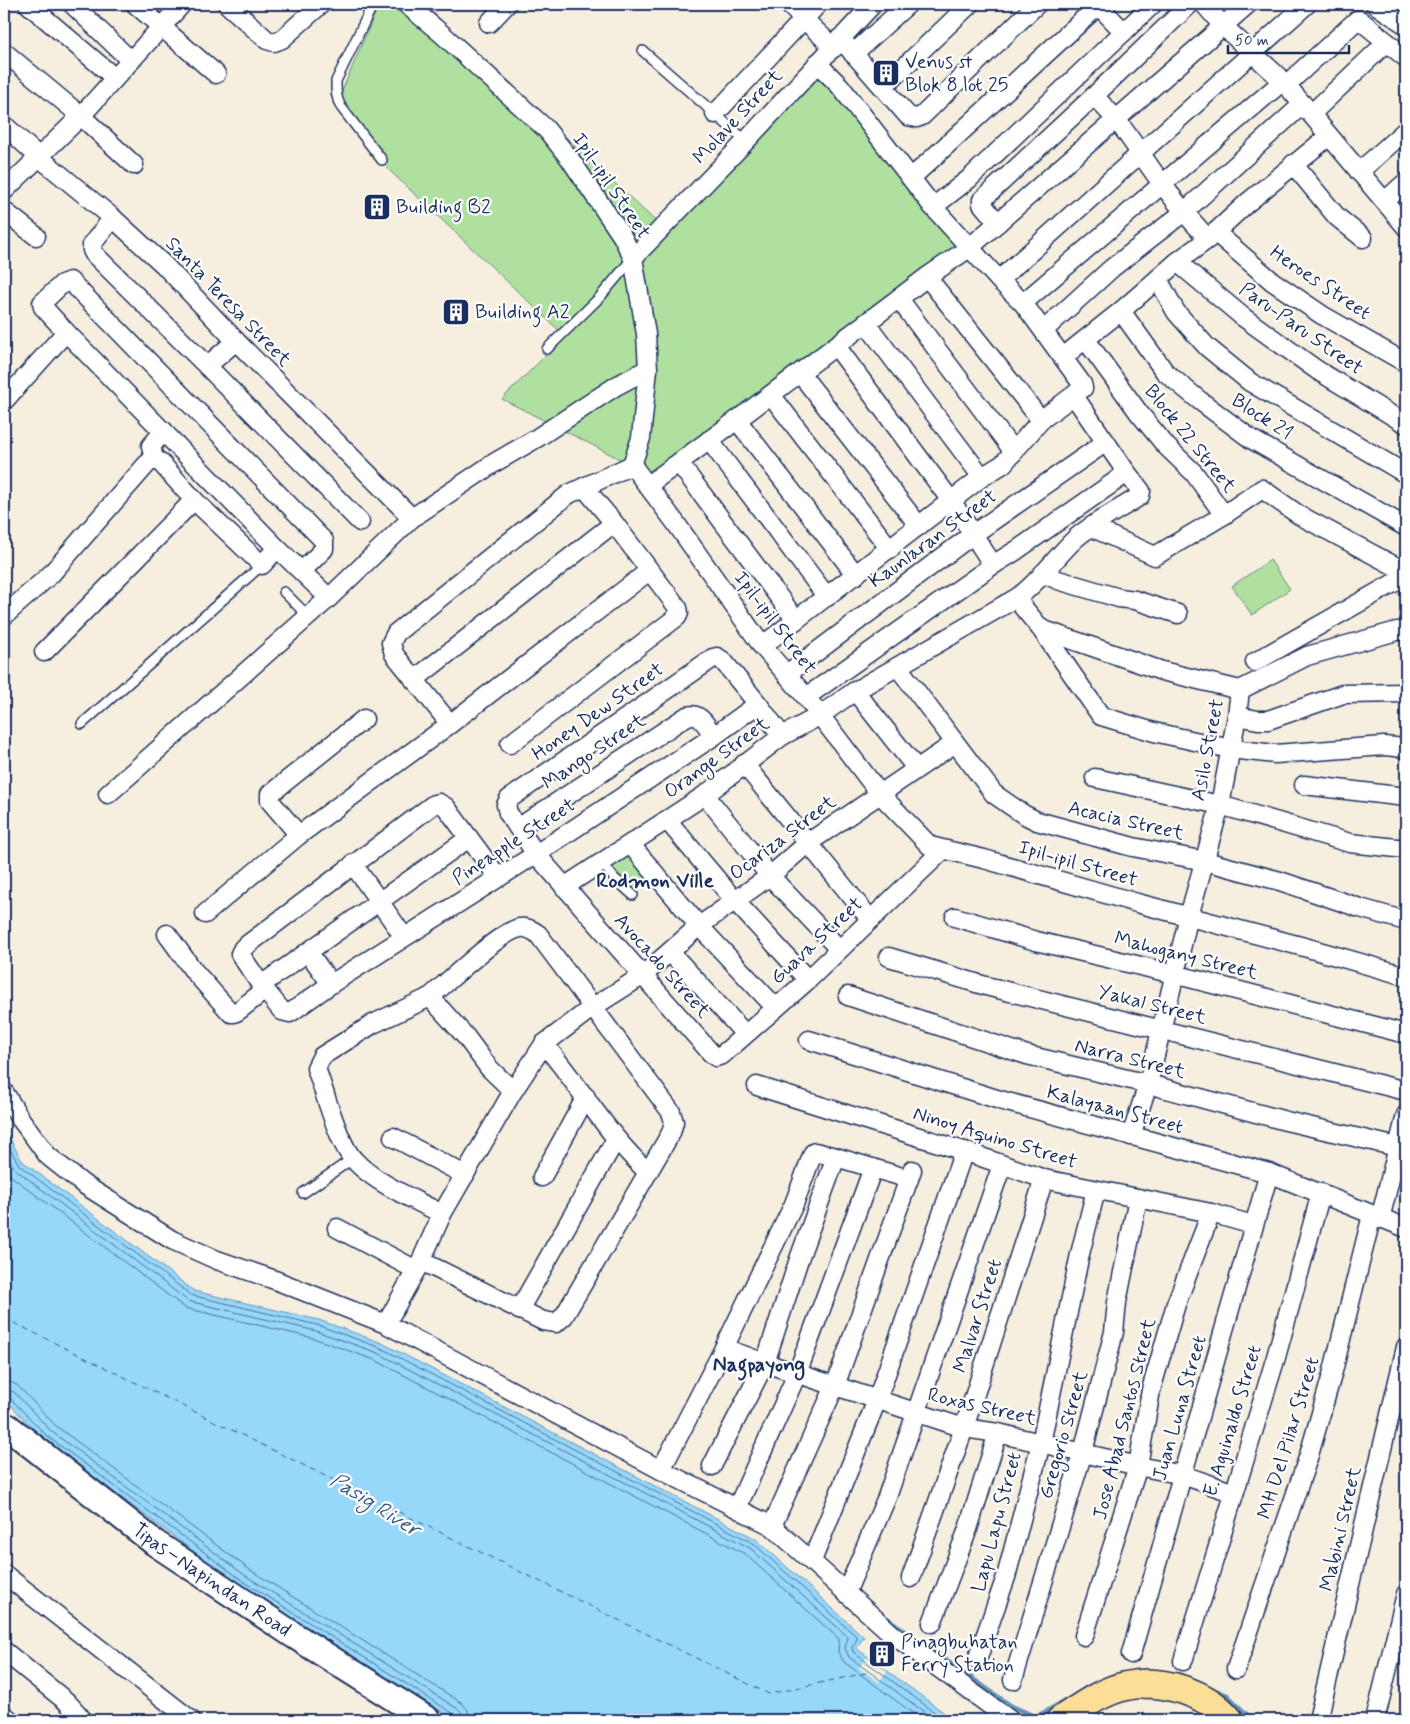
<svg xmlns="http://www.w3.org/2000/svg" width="1410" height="1724" font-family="Mynerve,sans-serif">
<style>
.green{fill:#b0e0a0;stroke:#66887f}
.water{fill:#97d7f9;stroke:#6594bb}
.pier{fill:#f6eedf}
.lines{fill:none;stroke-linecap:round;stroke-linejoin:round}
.shore{stroke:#4d729c;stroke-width:1}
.stream{stroke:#6594bb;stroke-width:5}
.ferry{stroke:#3a5985;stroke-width:1;stroke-dasharray:6 5;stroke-linecap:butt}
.service-casing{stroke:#1b2f5e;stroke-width:12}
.minor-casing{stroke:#1b2f5e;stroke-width:21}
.secondary-casing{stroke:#1b2f5e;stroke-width:29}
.primary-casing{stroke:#1b2f5e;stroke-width:31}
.service{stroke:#fff;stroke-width:9}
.minor{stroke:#fff;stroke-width:18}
.secondary{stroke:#fff;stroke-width:25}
.primary{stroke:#fdde96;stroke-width:28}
.labels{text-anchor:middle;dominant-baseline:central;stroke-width:4.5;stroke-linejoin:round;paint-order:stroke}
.poi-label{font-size:20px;fill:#1b2f5e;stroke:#fff;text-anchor:start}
.street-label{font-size:20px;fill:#1b2f5e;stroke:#fff}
.neighbourhood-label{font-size:21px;font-weight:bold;fill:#1b2f5e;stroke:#fff}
.water-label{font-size:21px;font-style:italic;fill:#3a5985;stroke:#fff}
</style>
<rect width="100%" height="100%" fill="#f6eedf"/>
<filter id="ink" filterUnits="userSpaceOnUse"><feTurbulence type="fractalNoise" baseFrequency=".02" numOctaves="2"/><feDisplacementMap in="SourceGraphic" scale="10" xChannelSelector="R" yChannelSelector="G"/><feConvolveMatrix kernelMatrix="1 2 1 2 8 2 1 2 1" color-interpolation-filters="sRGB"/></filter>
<g filter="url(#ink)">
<g class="green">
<polygon points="379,4 424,4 669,234 817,69 956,248 649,474 502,399 565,336 389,170 339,98"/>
<polygon points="1270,560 1290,589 1252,615 1232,586"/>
<polygon points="625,840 654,877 629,896 601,859"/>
</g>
<polygon class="water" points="4,1128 22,1161 194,1291 319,1320 382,1343 756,1539 864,1637 856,1648 954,1720 455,1720 240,1586 44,1440 4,1398"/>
<polygon class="pier" points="867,1657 887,1671 879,1682 859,1668"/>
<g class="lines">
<g class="shore">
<polyline points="4,1138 19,1165 191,1295 317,1325 381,1348 753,1543 856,1636 857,1639 852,1647 853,1652 945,1720"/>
<polyline points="4,1151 15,1169 188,1301 316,1331 378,1353 750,1548 848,1637 845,1648 849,1657 935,1720"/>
<polyline points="4,1166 11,1176 185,1308 313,1338 375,1360 745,1554 839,1639 838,1652 844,1662 922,1720"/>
<polyline points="4,1381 10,1382 17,1385 56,1426 250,1570 462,1703 468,1710 470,1720"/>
<polyline points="4,1389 14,1392 51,1431 246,1576 458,1709 462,1713 463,1720"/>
<polyline points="4,1395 9,1397 47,1436 243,1581 454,1714 456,1720"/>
</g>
<g class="stream">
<polyline points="885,1617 1011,1706 1036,1717 1069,1699"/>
<polyline points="1212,1689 1227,1695 1252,1720"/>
</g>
<polyline class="ferry" points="4,1318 769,1694 866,1673"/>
<g class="service-casing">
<g id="service">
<path d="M373,4l-37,77c0,10 0,17 5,26l41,53"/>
<polyline points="643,51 746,141"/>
<polyline points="547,349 600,297 633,258"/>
<polyline points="284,592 308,616"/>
<polyline points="82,724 262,565"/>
<polyline points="602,863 614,878 633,895"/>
<polyline points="303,1193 352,1159"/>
</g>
</g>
<g class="minor-casing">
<g id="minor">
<polyline points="28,4 115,78"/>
<polyline points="72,4 131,61"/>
<polyline points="135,4 216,74"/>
<polyline points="227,4 267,40 274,42 282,39 321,4"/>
<polyline points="406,4 442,34 546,129 570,159 622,236 633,258 646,334 648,369 641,438 632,465"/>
<polyline points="788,4 834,48"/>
<polyline points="1204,4 1223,26 1283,81 1406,227"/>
<polyline points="1375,4 1406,25"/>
<polyline points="1098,5 1124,32"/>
<polyline points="489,23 507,4"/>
<polyline points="840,38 908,116 917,118 922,116 1037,4"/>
<polyline points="4,52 81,116 134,165"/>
<polyline points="853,54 908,4"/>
<polyline points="1286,85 1357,20 1360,20 1406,58"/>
<polyline points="883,87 970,4"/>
<polyline points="1094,96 1117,120 1162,184 1184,212 1208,239"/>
<polyline points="715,114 818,4"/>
<polyline points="1311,114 1387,42"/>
<polyline points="4,125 40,158 113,218 164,265 236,341 412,518"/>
<polyline points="1293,164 1337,217 1363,238"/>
<polyline points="1359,172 1406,130"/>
<polyline points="911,178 1100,4"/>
<polyline points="4,191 81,116 182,4"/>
<polyline points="1385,201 1406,182"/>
<polyline points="933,207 969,179 1153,4"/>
<polyline points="4,211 36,236"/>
<polyline points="113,218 92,244 92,250 94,254 207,366 360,522"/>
<polyline points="998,223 982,204 982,200 1094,96 1190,4"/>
<polyline points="1215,232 1272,281 1322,315 1406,363"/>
<polyline points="633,258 746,141 873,4"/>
<polyline points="1177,262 1243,317 1317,370 1406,424"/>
<polyline points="1158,279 1176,312 1207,347 1250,382 1406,474"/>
<polyline points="999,280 1307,4"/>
<polyline points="899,299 1014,452"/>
<polyline points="1023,303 1283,81"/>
<polyline points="1121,311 1165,372 1199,400 1251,439 1406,527"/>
<polyline points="866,323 982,477"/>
<polyline points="1044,330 1112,268 1184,212 1303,104"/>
<polyline points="66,332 43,307 42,303 62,284 70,281 324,541 324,549 302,571"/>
<polyline points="1086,340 1139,413 1166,446 1194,473 1224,515 1262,489 1299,515 1406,572"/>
<polyline points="836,346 952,502 993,565"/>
<polyline points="1063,357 1121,311 1177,262 1208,239 1247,203 1329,136"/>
<polyline points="207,366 236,341"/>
<polyline points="800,373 919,526"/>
<polyline points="771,395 890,549"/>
<polyline points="4,401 66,332 277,548 329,598"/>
<polyline points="737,420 856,575"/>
<polyline points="1041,420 927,277 969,248 1248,4"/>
<polyline points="709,440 827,597"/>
<polyline points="154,459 151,446 164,431"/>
<polyline points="679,463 796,620"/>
<polyline points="632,465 675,522 762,646 806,697 880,794 930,846 984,859 1137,903 1308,948 1406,976"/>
<polyline points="648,485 737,420 927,277"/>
<polyline points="1091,527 1155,556 1224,515"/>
<polyline points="1043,573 1058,580 1119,598 1135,600 1178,614"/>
<polyline points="1018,597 1022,606 1041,629 1101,716 1154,732 1231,749 1275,754 1384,746 1406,748"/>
<polyline points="4,616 51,574 147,464 154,459 160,462 194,500 262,565 277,548"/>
<polyline points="1041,629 1162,671 1240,690"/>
<polyline points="762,646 982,477 1003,464 1041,420 1083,388 1082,384 1023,303 999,280 933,207 840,86 817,63"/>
<polyline points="44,652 194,500"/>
<polyline points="1255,662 1406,576"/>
<polyline points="898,667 994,794 1023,814 1037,821 1133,847 1205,861 1280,881 1360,908 1406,921"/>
<polyline points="787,674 972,535 1106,442"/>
<polyline points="414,680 614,523"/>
<polyline points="1240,690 1307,656 1397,631 1406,631"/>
<polyline points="855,691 916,768"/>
<polyline points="806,697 993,565 1017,550 1127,473"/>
<polyline points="1237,716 1258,720 1268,720 1343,694 1406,693"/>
<polyline points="450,724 394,654 391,643 396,633 569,494 632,465"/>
<polyline points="782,736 758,704 723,661 717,657 713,658 509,799 506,805 508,813 536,854 711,1053 716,1057 722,1055 808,980 943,850"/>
<polyline points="510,744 677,617 679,613 678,608 614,523 584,487"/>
<polyline points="744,764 870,919"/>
<polyline points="1095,778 1220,805 1350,843 1406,849"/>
<polyline points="1304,785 1406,797"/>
<polyline points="108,794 329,598 412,518 494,463 537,438 616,386 648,369"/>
<polyline points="705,795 770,876 839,949"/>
<polyline points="667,820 735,901 808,980"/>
<path d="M518,828l169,-112c14,-4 19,10 27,20"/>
<polyline points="299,835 270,801 270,794 364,719"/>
<polyline points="631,845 699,926 776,1008"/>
<polyline points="353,864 404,937"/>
<polyline points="498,877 446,807 439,803 434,804 243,948 240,954 261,985 282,1011 290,1013 331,984 536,854 714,736 758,704"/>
<path d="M564,887l141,-92 77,-59 37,-20 36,-25 163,-94c22,-16 37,-39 57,-58 19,-17 44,-29 65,-43l1,-5 -14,-18 -53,-77"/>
<polyline points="205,914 299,835 450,724 649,571"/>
<polyline points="955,917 1036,941 1174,974 1406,1034"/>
<polyline points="167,934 193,970 231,1013 234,1013 238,1011 265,990"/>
<polyline points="308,952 331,984"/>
<polyline points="670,952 745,1034"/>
<polyline points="889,957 986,986 1406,1091"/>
<polyline points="261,985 469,838"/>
<polyline points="848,996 1027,1055 1148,1084 1286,1121 1406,1149"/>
<polyline points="809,1040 1000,1100 1269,1173 1406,1228"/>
<path d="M544,1044c36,42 63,91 104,128"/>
<polyline points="757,1086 964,1151 1044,1179 1211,1213 1253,1225"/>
<polyline points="4,1092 19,1117 48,1156 83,1184 172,1240 217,1260 275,1280 386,1324 661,1470 772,1526 892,1634 1010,1720"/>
<polyline points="1131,1136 1148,1084 1189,916 1220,805 1237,716 1240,690"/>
<polyline points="393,1137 465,1175"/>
<polyline points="542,1177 586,1097"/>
<path d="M442,1214c-28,-15 -66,-30 -88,-54 -15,-15 -30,-70 -38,-92l6,-12 51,-32 57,-27 36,40 23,31 24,23"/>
<polyline points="1380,1219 1406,1115"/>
<polyline points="337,1228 416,1270"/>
<path d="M421,1261l122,60 13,2 8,-7 107,-183 3,-11 -3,-10 -133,-178c-6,-4 -11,-7 -18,-6 -20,3 -72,54 -90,69"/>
<polyline points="519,1310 616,1139"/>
<polyline points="386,1324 421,1261 442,1214 513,1091 544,1044 593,1007 642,976 699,926 770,876 808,843 955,743"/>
<polyline points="724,1348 765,1363 964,1428 998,1433 1138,1466 1183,1475 1234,1493"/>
<polyline points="712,1466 765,1363 799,1259 836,1157 909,1179"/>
<polyline points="661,1470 724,1348 794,1204 813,1153 815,1152 836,1157"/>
<polyline points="737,1508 797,1374 873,1168"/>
<polyline points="772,1526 835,1386 912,1170"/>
<polyline points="812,1561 877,1400 964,1151"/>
<polyline points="4,1574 191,1720"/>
<polyline points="911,1578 964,1428 1044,1179"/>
<polyline points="846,1593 887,1497 1002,1165"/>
<polyline points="932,1623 968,1529 998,1433"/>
<polyline points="1084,1636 1138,1466 1151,1390 1176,1304 1211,1213"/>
<polyline points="4,1651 67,1702 83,1720"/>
<polyline points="1131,1654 1269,1173"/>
<polyline points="977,1660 1006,1577 1041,1443 1080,1254 1096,1190"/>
<polyline points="1183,1661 1276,1357 1321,1193"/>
<polyline points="1236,1669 1309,1455 1332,1375 1372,1215"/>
<polyline points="1013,1680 1083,1452 1114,1332 1117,1302 1138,1198"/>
<polyline points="4,1715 10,1720"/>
<polyline points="1318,1720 1406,1347"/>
<polyline points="1375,1720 1406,1594"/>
</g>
</g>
<g class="secondary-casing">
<g id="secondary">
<path id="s1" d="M4,1426l4,1 147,116 140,93 133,84"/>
</g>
</g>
<g class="primary-casing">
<path id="primary" d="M1061,1720c20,-13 41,-29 65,-34 34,-8 81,6 103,34"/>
</g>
<use href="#service" class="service"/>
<use href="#minor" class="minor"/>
<use href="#secondary" class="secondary"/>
<use href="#primary" class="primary"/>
</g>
</g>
<defs>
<g id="building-square" transform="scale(1.4375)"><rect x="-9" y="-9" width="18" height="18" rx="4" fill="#1b2f5e" stroke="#fff"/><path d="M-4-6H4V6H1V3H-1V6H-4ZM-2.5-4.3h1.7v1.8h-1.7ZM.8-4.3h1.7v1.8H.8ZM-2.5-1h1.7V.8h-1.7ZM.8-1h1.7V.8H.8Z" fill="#fff"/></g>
</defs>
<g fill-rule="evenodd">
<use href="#building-square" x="886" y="73"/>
<use href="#building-square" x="377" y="207"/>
<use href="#building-square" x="456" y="312"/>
<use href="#building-square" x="882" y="1654"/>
</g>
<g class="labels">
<g class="poi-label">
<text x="905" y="62">Venus st<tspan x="905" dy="23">Blok 8 lot 25</tspan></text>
<text x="396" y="207">Building B2</text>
<text x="475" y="312">Building A2</text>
<text x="901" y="1642">Pinagbuhatan<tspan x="901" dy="23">Ferry Station</tspan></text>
</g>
<g class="street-label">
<text transform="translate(738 117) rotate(-47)">Molave Street</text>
<text transform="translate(611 186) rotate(56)">Ipil-ipil Street</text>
<text transform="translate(1320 283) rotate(34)">Heroes Street</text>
<text transform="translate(228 302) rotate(46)">Santa Teresa Street</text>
<text transform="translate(1301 329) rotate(35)">Paru-Paru Street</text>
<text transform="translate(1262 417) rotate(33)">Block 21</text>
<text transform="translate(1190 439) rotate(51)">Block 22 Street</text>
<text transform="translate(933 539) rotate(-36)">Kaunlaran Street</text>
<text transform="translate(775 623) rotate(53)">Ipil-ipil Street</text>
<text transform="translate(598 712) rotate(-35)">Honey Dew Street</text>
<text transform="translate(1208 750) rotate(-79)">Asilo Street</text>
<text transform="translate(594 752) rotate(-34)">Mango Street</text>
<text transform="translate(717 758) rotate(-36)">Orange Street</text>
<text transform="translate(1126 821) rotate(13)">Acacia Street</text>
<text transform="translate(783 838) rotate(-37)">Ocariza Street</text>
<text transform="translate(514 842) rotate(-33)">Pineapple Street</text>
<text transform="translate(1078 864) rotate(16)">Ipil-ipil Street</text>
<text transform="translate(817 941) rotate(-43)">Guava Street</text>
<text transform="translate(1186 956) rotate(14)">Mahogany Street</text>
<text transform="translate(662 966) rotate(48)">Avocado Street</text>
<text transform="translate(1152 1005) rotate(14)">Yakal Street</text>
<text transform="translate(1130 1059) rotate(14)">Narra Street</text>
<text transform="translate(1115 1110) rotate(15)">Kalayaan Street</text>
<text transform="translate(995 1138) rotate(17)">Ninoy Aquino Street</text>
<text transform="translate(978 1316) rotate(-72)">Malvar Street</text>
<text transform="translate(982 1407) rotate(13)">Roxas Street</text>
<text transform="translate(1180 1408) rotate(-74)">Juan Luna Street</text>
<text transform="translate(1125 1419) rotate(-76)">Jose Abad Santos Street</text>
<text transform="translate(1233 1421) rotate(-73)">E. Aguinaldo Street</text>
<text transform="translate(1064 1435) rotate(-74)">Gregorio Street</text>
<text transform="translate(1289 1438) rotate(-73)">MH Del Pilar Street</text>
<text transform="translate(997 1522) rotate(-75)">Lapu Lapu Street</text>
<text transform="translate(1341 1529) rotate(-77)">Mabini Street</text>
<text stroke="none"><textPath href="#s1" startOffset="259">Tipas–Napindan Road</textPath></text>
</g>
<g class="neighbourhood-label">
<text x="655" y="881">Rodmon Ville</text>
<text x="759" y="1365">Nagpayong</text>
</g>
<g class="water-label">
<text transform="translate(375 1505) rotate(32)">Pasig River</text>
</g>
</g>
<rect width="1410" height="1724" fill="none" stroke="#fff" stroke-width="20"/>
<rect x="10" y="10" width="1390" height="1704" fill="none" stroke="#1b2f5e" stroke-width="2" filter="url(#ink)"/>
<path d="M1228 45v8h121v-8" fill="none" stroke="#1b2f5e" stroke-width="2.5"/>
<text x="1235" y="45" font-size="15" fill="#1b2f5e" stroke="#ffffff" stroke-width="4" paint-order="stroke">50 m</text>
</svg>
